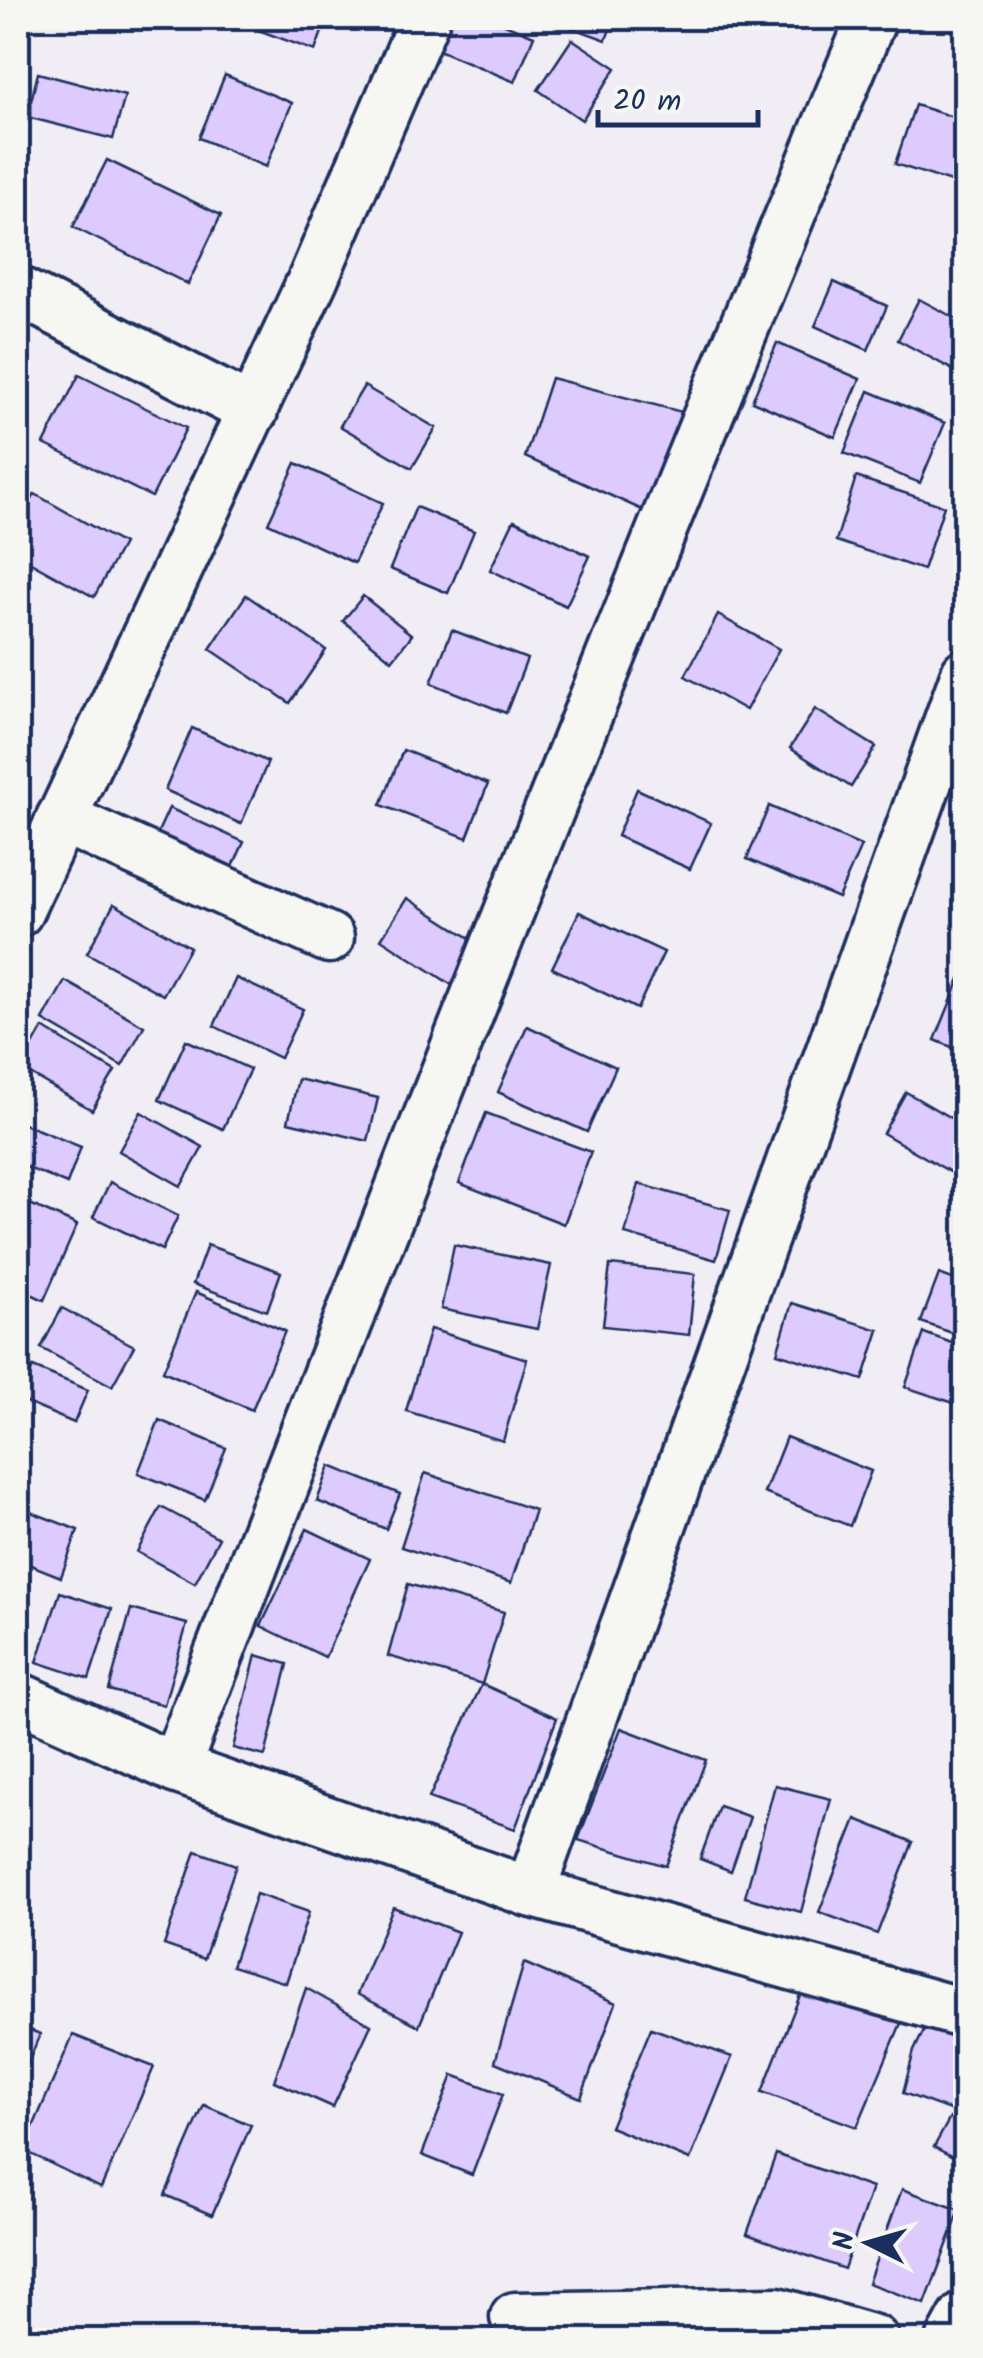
<svg xmlns="http://www.w3.org/2000/svg" width="983" height="2358" font-family="Kalam,sans-serif">
<style>
.building{fill:#ddcbfd;stroke:#1b2f5e;stroke-width:2.5}
.lines{fill:none;stroke-linecap:round;stroke-linejoin:round}
.minor-casing{stroke:#1b2f5e;stroke-width:55}
.secondary-casing{stroke:#1b2f5e;stroke-width:62}
.minor{stroke:#f6f6f2;stroke-width:48}
.secondary{stroke:#f6f6f2;stroke-width:55}
</style>
<rect width="100%" height="100%" fill="#f1edf4"/>
<filter id="ink" filterUnits="userSpaceOnUse"><feTurbulence type="fractalNoise" baseFrequency=".01" numOctaves="2"/><feDisplacementMap in="SourceGraphic" scale="20" xChannelSelector="R" yChannelSelector="G"/><feConvolveMatrix kernelMatrix="1 2 1 2 8 2 1 2 1" color-interpolation-filters="sRGB"/></filter>
<g filter="url(#ink)">
<g class="building">
<polygon points="226,18 327,18 315,51"/>
<polygon points="447,18 490,18 534,36 515,82 434,48"/>
<polygon points="546,18 614,18 606,40"/>
<polygon points="572,39 616,68 582,120 538,90"/>
<polygon points="38,73 125,96 113,139 27,117"/>
<polygon points="225,75 292,103 266,167 199,138"/>
<polygon points="915,105 966,121 966,187 895,164"/>
<polygon points="107,160 221,215 188,284 73,227"/>
<polygon points="834,282 887,306 868,350 815,326"/>
<polygon points="919,299 966,324 966,356 957,372 898,340"/>
<polygon points="777,343 860,379 835,437 752,401"/>
<polygon points="79,375 186,428 152,497 44,444"/>
<polygon points="551,378 686,413 649,513 525,457"/>
<polygon points="364,386 436,428 412,468 340,426"/>
<polygon points="869,391 945,423 920,483 844,453"/>
<polygon points="296,463 383,503 354,563 268,523"/>
<polygon points="856,477 944,506 923,570 836,541"/>
<polygon points="35,494 123,544 94,597 18,555 18,525"/>
<polygon points="416,507 474,531 448,593 390,569"/>
<polygon points="514,520 590,556 566,606 490,570"/>
<polygon points="246,595 326,650 290,703 210,649"/>
<polygon points="363,596 412,635 392,660 343,621"/>
<polygon points="718,615 779,649 746,710 685,676"/>
<polygon points="452,630 527,659 506,713 431,683"/>
<polygon points="815,709 876,747 851,787 790,748"/>
<polygon points="192,728 268,762 241,824 165,790"/>
<polygon points="403,750 488,784 467,838 381,805"/>
<polygon points="637,789 711,823 690,869 617,836"/>
<polygon points="769,806 861,846 838,898 747,859"/>
<polygon points="169,808 244,842 224,886 149,852"/>
<polygon points="407,898 484,947 458,989 381,939"/>
<polygon points="114,904 190,947 163,995 87,953"/>
<polygon points="579,912 664,952 637,1009 552,968"/>
<polygon points="962,974 966,975 966,1053 935,1040"/>
<polygon points="236,978 303,1009 280,1058 214,1026"/>
<polygon points="65,981 144,1026 122,1066 43,1020"/>
<polygon points="527,1026 616,1067 587,1132 498,1092"/>
<polygon points="43,1028 115,1071 92,1110 20,1068"/>
<polygon points="186,1040 250,1069 223,1129 159,1100"/>
<polygon points="298,1079 378,1098 368,1141 288,1122"/>
<polygon points="906,1092 966,1127 966,1149 952,1173 883,1133"/>
<polygon points="141,1112 203,1147 181,1186 119,1151"/>
<polygon points="486,1113 591,1152 564,1224 459,1183"/>
<polygon points="19,1122 81,1147 67,1184 18,1164"/>
<polygon points="110,1182 178,1216 162,1250 93,1217"/>
<polygon points="639,1184 730,1210 716,1260 625,1234"/>
<polygon points="30,1204 77,1225 44,1300 18,1288 18,1233"/>
<polygon points="207,1245 281,1272 267,1311 193,1284"/>
<polygon points="454,1245 551,1265 537,1329 441,1309"/>
<polygon points="610,1265 695,1274 689,1335 603,1326"/>
<polygon points="939,1274 966,1284 966,1338 921,1322"/>
<polygon points="196,1292 285,1331 252,1410 163,1371"/>
<polygon points="792,1303 879,1330 863,1380 777,1353"/>
<polygon points="62,1308 134,1346 112,1386 41,1348"/>
<polygon points="430,1329 527,1359 503,1441 406,1411"/>
<polygon points="924,1333 966,1348 966,1407 905,1387"/>
<polygon points="33,1367 88,1390 74,1423 20,1400"/>
<polygon points="159,1420 226,1448 205,1500 138,1473"/>
<polygon points="786,1437 871,1471 850,1526 764,1493"/>
<polygon points="330,1466 400,1494 386,1529 317,1501"/>
<polygon points="425,1473 535,1510 511,1583 401,1547"/>
<polygon points="18,1507 78,1530 61,1577 18,1560"/>
<polygon points="161,1507 219,1538 195,1583 137,1552"/>
<polygon points="307,1529 370,1559 325,1657 261,1626"/>
<polygon points="408,1584 504,1612 482,1684 388,1656"/>
<polygon points="60,1592 112,1609 89,1679 37,1662"/>
<polygon points="131,1609 187,1624 164,1705 109,1690"/>
<polygon points="256,1655 288,1664 265,1756 233,1748"/>
<polygon points="482,1684 557,1718 515,1829 429,1798"/>
<polygon points="621,1728 706,1760 666,1866 578,1840"/>
<polygon points="775,1785 831,1799 801,1912 745,1897"/>
<polygon points="719,1806 750,1817 731,1871 700,1859"/>
<polygon points="856,1819 913,1842 877,1934 819,1912"/>
<polygon points="196,1851 236,1865 204,1959 164,1945"/>
<polygon points="256,1894 309,1912 286,1983 232,1966"/>
<polygon points="393,1907 458,1932 419,2026 357,1994"/>
<polygon points="524,1963 616,2003 581,2098 495,2062"/>
<polygon points="306,1988 371,2025 333,2107 274,2081"/>
<polygon points="802,1990 902,2021 857,2127 762,2092"/>
<polygon points="934,2009 966,2021 966,2116 903,2093 914,2051"/>
<polygon points="18,2025 40,2034 18,2088"/>
<polygon points="651,2028 732,2057 690,2160 610,2127"/>
<polygon points="73,2035 154,2067 101,2188 23,2150"/>
<polygon points="453,2075 503,2094 472,2175 422,2155"/>
<polygon points="204,2105 251,2125 212,2215 165,2195"/>
<polygon points="950,2118 966,2126 966,2164 934,2147"/>
<polygon points="776,2154 872,2188 844,2269 747,2234"/>
<polygon points="902,2189 960,2210 925,2304 868,2283"/>
</g>
<g class="lines">
<g class="minor-casing">
<g id="minor">
<polyline points="18,291 253,411"/>
<polyline points="61,818 329,938"/>
<polyline points="18,912 313,279 425,18"/>
<polyline points="18,1697 175,1768 530,1892 966,2014"/>
<path d="M175,1768c226,-586 455,-1171 697,-1750"/>
<polyline points="530,1892 966,673"/>
<polyline points="515,2317 777,2312 874,2340"/>
</g>
</g>
<g class="secondary-casing">
<polyline id="secondary" points="955,2340 966,2320"/>
</g>
<use href="#minor" class="minor"/>
<use href="#secondary" class="secondary"/>
</g>
</g>
<rect width="983" height="2358" fill="none" stroke="#f6f6f2" stroke-width="60"/>
<rect x="30" y="30" width="923" height="2298" fill="none" stroke="#1b2f5e" stroke-width="4" filter="url(#ink)"/>
<g transform="translate(868 2243) rotate(275)" stroke="#f6f6f2" stroke-width="8" paint-order="stroke">
<path d="M0-8L18 38L0 25L-18 38Z" fill="#1b2f5e"/>
<text y="-15" font-size="28" font-weight="bold" text-anchor="middle" fill="#1b2f5e">N</text>
</g>
<path d="M598 110v15h160v-15" fill="none" stroke="#1b2f5e" stroke-width="5"/>
<text x="613" y="110" font-size="30" fill="#1b2f5e" stroke="#f6f6f2" stroke-width="8" paint-order="stroke">20 m</text>
</svg>
